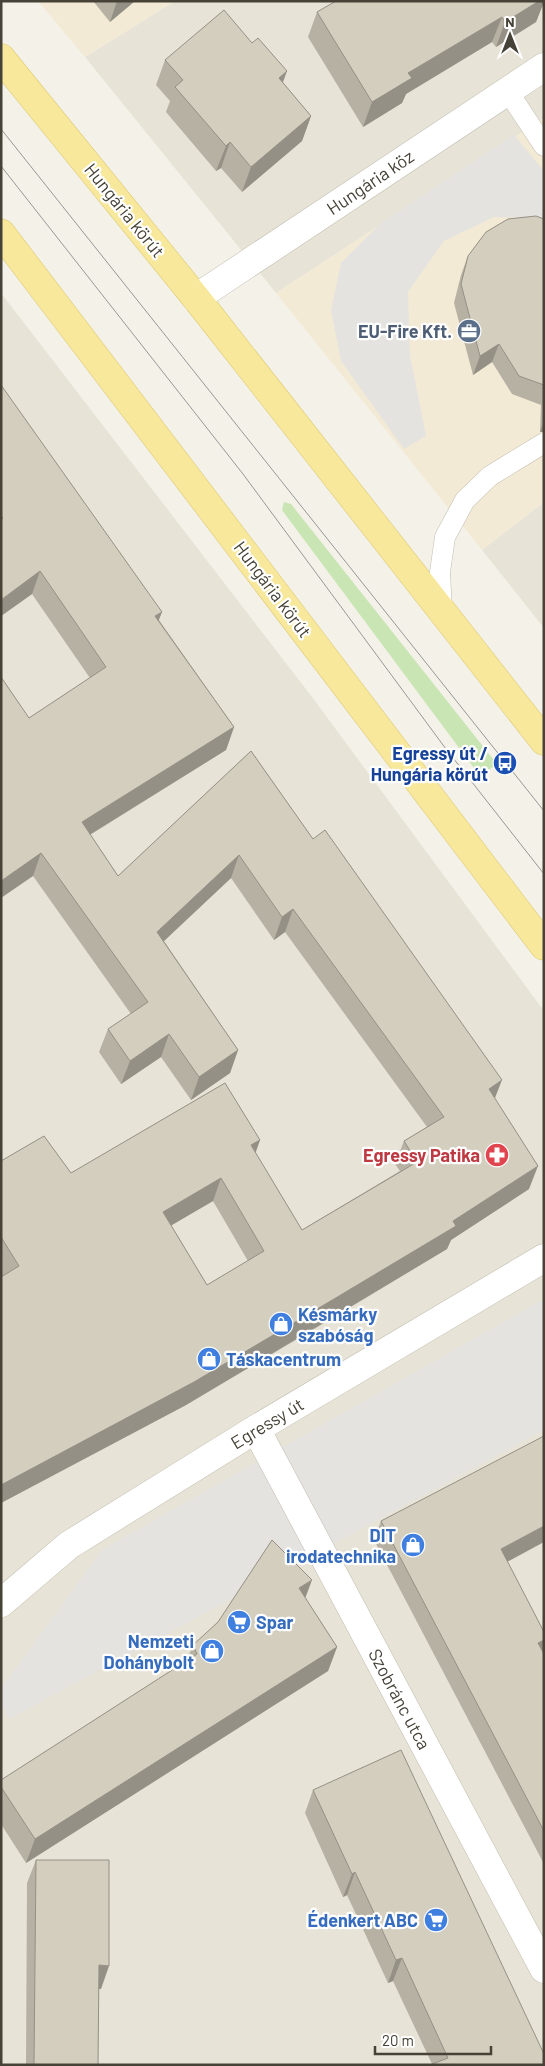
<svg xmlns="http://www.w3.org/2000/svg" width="545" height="2066" font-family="Barlow,sans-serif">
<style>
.residential{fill:#e7e3d7}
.commercial{fill:#f3ead5}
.green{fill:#c9e5b4}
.parking{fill:#e4e3e0}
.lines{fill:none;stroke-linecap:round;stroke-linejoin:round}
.service-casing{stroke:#c1bcae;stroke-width:21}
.minor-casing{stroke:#c1bcae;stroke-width:29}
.tertiary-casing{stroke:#c1bcae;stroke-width:29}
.primary-casing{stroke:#dcc76d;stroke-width:29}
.service{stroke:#fff;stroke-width:20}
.minor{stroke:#fff;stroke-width:28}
.tertiary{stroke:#fff;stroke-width:28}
.primary{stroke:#f8e89c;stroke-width:28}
.tram{stroke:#979797;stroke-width:1}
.wall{fill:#b6b1a3;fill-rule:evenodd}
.shaded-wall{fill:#949085}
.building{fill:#d4cebe;stroke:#949085;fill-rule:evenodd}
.labels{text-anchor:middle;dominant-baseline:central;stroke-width:4.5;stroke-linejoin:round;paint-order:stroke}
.street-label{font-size:18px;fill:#464237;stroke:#fff}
.service-label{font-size:18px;font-weight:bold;fill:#4e5e75;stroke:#fff;text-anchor:end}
.transit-label{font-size:18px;font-weight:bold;fill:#164399;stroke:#fff;text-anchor:end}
.health-label{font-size:18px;font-weight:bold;fill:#be3a42;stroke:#fff;text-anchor:end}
.shop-label{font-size:18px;font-weight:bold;fill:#366cbe;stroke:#fff;text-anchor:start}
</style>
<rect width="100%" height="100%" fill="#f3f1e8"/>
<g class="residential">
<polygon points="175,1 544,1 544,118 276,293 85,57"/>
<polygon points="1,293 312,697 544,1011 544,2065 1,2065"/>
<polygon points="544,502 544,628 482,550"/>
</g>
<g class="commercial">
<polygon points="38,1 175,1 85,57"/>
<polygon points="544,118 544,502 482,550 276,293"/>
</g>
<polygon class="green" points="284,502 291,504 497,764 480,776 282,510"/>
<g class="parking">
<polygon points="514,135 544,171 544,226 533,218 494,217 444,241 408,292 410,355 426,436 404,449 341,361 331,310 341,263 381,223"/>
<polygon points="544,1299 544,1430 9,1719 1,1703 1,1689 102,1550"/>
</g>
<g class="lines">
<g class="service-casing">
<g id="service">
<polyline points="507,90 544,146"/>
<polyline points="442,611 440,572 445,537 465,500 490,476 544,443"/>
</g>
</g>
<g class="minor-casing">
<g id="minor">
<polyline points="196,298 544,67"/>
<polyline points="256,1429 544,1969"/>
</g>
</g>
<g class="tertiary-casing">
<polyline id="tertiary" points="1,1603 69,1545 256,1429 544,1258"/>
</g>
<g class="primary-casing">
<g id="primary">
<polyline points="1,58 196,298 544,741"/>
<polyline points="1,233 544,946"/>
</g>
</g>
<use href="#service" class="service"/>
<use href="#minor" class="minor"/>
<use href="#tertiary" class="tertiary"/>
<use href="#primary" class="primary"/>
<g class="tram">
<polyline points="1,129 544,811"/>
<polyline points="1,166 243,474 446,749 544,874"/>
</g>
</g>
<g class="wall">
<polygon points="93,1 135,1 110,22"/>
<polygon points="544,1 536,22 496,47 492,42 406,94 402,103 363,127 308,37 317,12"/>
<polygon points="165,60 283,83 311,116 302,141 242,192 221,168 216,171 166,112 170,101 156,85"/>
<polygon points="544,219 544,432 540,432 541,405 512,394 492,362 473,375 454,303 461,275 468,256"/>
<path d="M1,385l158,235 75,107 -8,23 -136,85 28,41 133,-125 244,348 34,90 -78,51 -4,9 -121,73 -140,83 -185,98v-226l2,-1 -2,-2v-113l70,12 189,-33 -5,13 47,77 98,-59 -5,-7 9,-23 23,-14 -142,-195 -11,8 -43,-62 -67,63 74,109 -8,23 -39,27 -30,-43 -40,27 -22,-32 9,-23 23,-15 -98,-138 -4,-158 61,-40 -58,-84 -31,22zM213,1201l35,60 -41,24 -36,-60z"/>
<polygon points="381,1521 544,1632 544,1647 542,1651 544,1654 544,1864 374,1540"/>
<polygon points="305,1598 337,1647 328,1671 26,1863 1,1824 1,1787 187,1660 193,1645"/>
<polygon points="313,1790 544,2054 432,2064 393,1981 388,1983 347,1895 343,1897 305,1813"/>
<polygon points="36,1860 101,1989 99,1989 98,2065 26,2065 27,1883"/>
</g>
<g class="shaded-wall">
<polygon points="117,1 135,1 110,22"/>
<polygon points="539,1 544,1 544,2 536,22 496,47 505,22"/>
<polygon points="502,17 492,42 406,94 402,103 363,127 372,102 408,73"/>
<polygon points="287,71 278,96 279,78"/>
<polygon points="311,116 302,141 242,192 251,167"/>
<polygon points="230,142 221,168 216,171 226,146"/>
<polygon points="499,344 492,362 473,375 480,356"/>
<polygon points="544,421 544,432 540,432"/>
<polygon points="40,571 32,594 1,616 1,600"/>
<polygon points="162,612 153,635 155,616"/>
<polygon points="234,727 226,750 73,845 82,822"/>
<polygon points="41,853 33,876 1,898 1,881"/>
<polygon points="239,855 231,878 149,955 157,932"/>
<polygon points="293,909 285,932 274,940 282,917"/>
<polygon points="169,1034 161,1057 121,1084 130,1061"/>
<polygon points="238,1050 230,1073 191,1100 199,1077"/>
<polygon points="502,1080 493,1103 489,1089"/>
<polygon points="260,1140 252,1163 251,1145"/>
<polygon points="538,1166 529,1189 451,1240 447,1249 186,1405 1,1503 1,1485 453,1221"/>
<polygon points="221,1178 213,1201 155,1235 163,1212"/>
<polygon points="544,1526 544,1542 494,1569 501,1549"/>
<polygon points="312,1580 303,1604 299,1588"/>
<polygon points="544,1640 544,1647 540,1657 538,1643"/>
<polygon points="337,1647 328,1671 26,1863 35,1839"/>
<polygon points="355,1872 347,1895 343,1897 352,1874"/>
<polygon points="402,1958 393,1981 388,1983 396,1960"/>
<polygon points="99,1965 109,1966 101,1989 90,1988"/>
</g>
<g class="building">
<polygon points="336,1 539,1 505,22 502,17 408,73 412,78 372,102 317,12"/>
<polygon points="224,10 252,43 258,38 287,71 279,78 311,116 251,167 230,142 226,146 175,87 183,80 165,60"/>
<polygon points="536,216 544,219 544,385 519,376 499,344 480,356 461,284 468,256 486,232 508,219"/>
<path d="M1,385l161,227 -7,4 79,111 -152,95 36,54 133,-125 62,88 12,-9 177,250 -13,9 49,77 -85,55 3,5 -122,73 -140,83 -193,103v-208l18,-11 -18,-29v-76l43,-25 27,37 154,-90 35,57 -9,5 51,85 115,-68 -13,-21 40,-24 -151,-208 -11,8 -43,-62 -82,77 81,118 -39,27 -30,-43 -39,27 -22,-32 40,-27 -107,-149 -40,28v-204l28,41 77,-51 -66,-96 -39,29v-81l2,-1 -2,-2zM221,1178l43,73 -57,34 -44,-73z"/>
<polygon points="544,1436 544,1526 501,1549 544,1632 544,1640 538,1643 544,1654 544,1831 381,1521"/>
<polygon points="272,1540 312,1580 299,1588 337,1647 35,1839 1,1787 1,1780 197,1654 193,1645 218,1622"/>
<polygon points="401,1750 544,2054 544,2065 430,2065 448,2058 402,1958 396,1960 355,1872 352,1874 313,1790"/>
<polygon points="36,1860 109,1860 109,1966 99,1965 98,2065 34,2065"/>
</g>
<defs>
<g id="office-disc" transform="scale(1.25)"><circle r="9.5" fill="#5c6f8a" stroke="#fff"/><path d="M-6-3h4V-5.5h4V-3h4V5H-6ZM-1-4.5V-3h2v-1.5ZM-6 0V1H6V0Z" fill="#fff"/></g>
<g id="bus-disc" transform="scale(1.25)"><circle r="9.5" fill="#1a4fb4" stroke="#fff"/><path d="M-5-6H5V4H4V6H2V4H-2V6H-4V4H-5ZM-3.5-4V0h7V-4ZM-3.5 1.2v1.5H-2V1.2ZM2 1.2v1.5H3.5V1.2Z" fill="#fff"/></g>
<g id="pharmacy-disc" transform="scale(1.25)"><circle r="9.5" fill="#e0444e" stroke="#fff"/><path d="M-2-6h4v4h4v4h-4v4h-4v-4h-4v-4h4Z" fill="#fff"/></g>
<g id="shop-disc" transform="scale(1.25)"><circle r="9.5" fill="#3f7fe0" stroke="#fff"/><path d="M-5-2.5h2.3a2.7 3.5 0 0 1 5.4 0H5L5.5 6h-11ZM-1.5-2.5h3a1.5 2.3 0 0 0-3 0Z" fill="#fff"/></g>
<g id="supermarket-disc" transform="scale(1.25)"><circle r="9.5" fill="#3f7fe0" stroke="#fff"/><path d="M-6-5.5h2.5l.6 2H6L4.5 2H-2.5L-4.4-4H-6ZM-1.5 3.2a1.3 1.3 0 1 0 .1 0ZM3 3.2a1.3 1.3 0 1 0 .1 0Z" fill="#fff"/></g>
</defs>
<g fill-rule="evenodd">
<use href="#office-disc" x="469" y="331"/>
<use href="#bus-disc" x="505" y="763"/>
<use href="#pharmacy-disc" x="497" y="1155"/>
<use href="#shop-disc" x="281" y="1324"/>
<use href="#shop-disc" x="209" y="1359"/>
<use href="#shop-disc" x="413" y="1545"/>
<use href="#supermarket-disc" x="239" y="1622"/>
<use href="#shop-disc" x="212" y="1651"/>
<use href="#supermarket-disc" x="436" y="1920"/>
</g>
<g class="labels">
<g class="street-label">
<text transform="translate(370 182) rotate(-34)">Hungária köz</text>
<text transform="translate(125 210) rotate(51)">Hungária körút</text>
<text transform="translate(273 589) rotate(53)">Hungária körút</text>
<text transform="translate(267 1423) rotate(-31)">Egressy út</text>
<text transform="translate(400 1699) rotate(62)">Szobránc utca</text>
</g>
<g class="service-label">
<text x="452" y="331">EU-Fire Kft.</text>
</g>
<g class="transit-label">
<text x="488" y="753">Egressy út /<tspan x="488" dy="21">Hungária körút</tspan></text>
</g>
<g class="health-label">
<text x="480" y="1155">Egressy Patika</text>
</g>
<g class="shop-label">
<text x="298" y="1314">Késmárky<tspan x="298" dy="21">szabóság</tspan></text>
<text x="226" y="1359">Táskacentrum</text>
<text x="396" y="1535" text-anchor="end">DIT<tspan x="396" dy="21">irodatechnika</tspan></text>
<text x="256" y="1622">Spar</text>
<text x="194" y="1641" text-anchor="end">Nemzeti<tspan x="194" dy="21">Dohánybolt</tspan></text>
<text x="418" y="1920" text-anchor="end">Édenkert ABC</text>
</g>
</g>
<rect width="545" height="2066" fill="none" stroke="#464237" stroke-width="5"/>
<g transform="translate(510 35)" stroke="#ffffff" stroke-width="4" paint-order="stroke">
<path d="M0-4L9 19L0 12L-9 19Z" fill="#464237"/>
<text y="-8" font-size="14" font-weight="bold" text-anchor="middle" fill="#464237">N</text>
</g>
<path d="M375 2046v8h116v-8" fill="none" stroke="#464237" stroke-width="2.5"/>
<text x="382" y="2046" font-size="15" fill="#464237" stroke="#ffffff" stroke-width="4" paint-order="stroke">20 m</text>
</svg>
